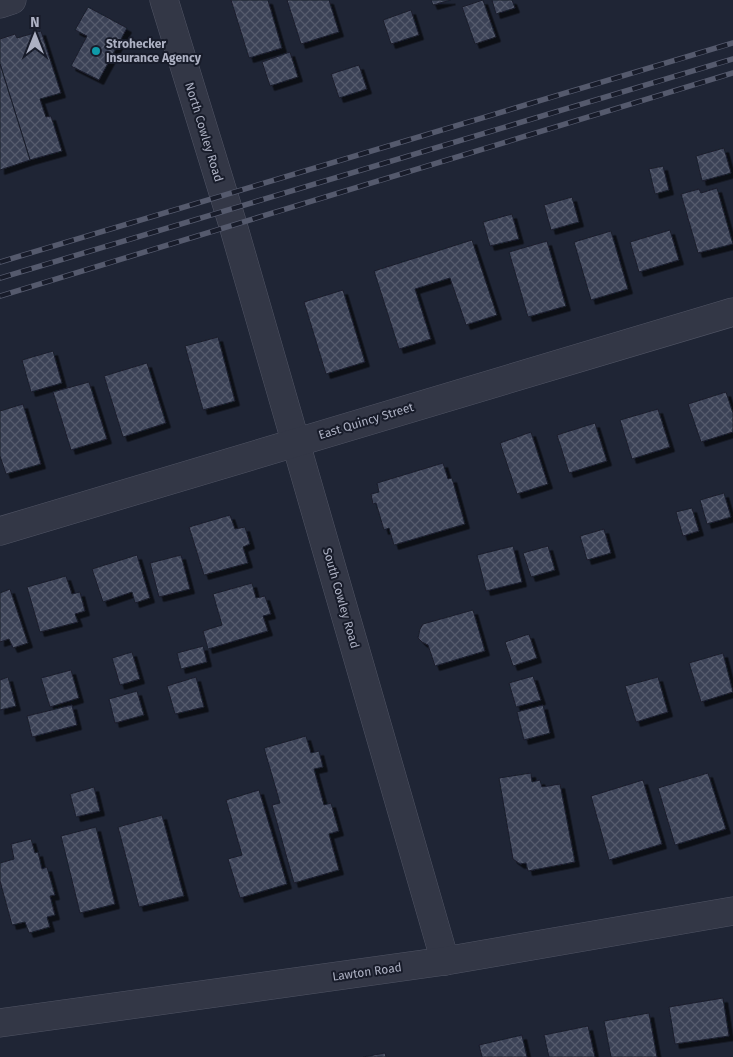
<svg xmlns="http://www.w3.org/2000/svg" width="733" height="1057" font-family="'Fira Sans',sans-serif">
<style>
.building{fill:url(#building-cross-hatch);stroke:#1a1e2c;filter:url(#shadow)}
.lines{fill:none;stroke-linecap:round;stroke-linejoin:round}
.minor-casing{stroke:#505464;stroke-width:29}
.minor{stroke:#333746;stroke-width:28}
.rail-casing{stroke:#555a6d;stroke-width:5.5}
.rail{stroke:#181c2a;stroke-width:4;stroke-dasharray:11;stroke-linecap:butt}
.culture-dot{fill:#0f9aa8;stroke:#181c2a;stroke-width:2}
.labels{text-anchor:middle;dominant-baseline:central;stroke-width:4;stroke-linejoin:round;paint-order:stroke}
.poi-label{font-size:12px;font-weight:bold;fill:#adb1c3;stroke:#181c2a;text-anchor:start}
.street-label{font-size:12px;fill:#adb1c3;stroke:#181c2a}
</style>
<defs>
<pattern id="building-cross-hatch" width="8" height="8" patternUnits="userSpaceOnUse" patternTransform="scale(1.25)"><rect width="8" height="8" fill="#3b4256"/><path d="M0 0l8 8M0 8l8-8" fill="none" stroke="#555b6d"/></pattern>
<filter id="shadow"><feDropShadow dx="4.5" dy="4.5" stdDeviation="0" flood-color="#0009"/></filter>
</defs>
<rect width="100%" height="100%" fill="#1f2535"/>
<g class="building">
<polygon points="231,0 268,0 282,48 249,58"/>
<polygon points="287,0 329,0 339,32 301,44"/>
<polygon points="431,0 451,0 433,5"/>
<polygon points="483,0 496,37 475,44 462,7"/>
<polygon points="492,0 512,0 515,8 496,14"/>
<polygon points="88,7 127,28 99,80 71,66 87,36 75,30"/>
<polygon points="411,10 419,35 391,44 383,20"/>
<polygon points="41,31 61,93 40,99 46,117 51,116 62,151 30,160 0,64 0,39 15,34 17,38"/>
<polygon points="290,52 298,77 270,86 262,62"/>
<polygon points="0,64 30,160 0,170"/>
<polygon points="359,65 367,89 339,98 331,74"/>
<polygon points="724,148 731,173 702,181 696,156"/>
<polygon points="663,166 669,190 655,194 649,169"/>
<polygon points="717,188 733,244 698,253 681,194 699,189 701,193"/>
<polygon points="572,197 579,222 551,230 544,205"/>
<polygon points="512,214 519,239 490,246 483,222"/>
<polygon points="670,230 679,260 639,272 630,242"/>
<polygon points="611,231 628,289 591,300 574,242"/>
<polygon points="472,240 497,315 466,325 450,278 415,289 431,339 399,349 374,271"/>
<polygon points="547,241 566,306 528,317 509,252"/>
<polygon points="343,290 365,362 326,374 304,302"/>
<polygon points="218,337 235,401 203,410 185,346"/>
<polygon points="53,351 62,383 31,392 22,360"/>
<polygon points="147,363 166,423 123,437 104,376"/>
<polygon points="89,382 107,439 71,450 53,392"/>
<polygon points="726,392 733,413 733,432 701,442 688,404"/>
<polygon points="23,404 41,464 6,474 0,456 0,411"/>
<polygon points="658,409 670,447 632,459 620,420"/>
<polygon points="595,423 607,461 569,473 557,435"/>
<polygon points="531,432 548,484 517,494 500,443"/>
<polygon points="443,463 448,479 452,478 465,524 394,545 389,528 384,530 376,503 373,504 371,494 379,492 377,483"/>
<polygon points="724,493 731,517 707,524 700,500"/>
<polygon points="692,508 699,531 683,536 676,512"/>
<polygon points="230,515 235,529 245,527 250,544 243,547 248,563 204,575 189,527"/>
<polygon points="604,529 611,553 587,560 580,536"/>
<polygon points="513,546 522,582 486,591 477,555"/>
<polygon points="548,546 555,570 531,577 523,553"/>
<polygon points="137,555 150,598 135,603 132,592 103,602 92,569"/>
<polygon points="181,555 190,589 159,597 150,563"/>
<polygon points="66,576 72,594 80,592 85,611 75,614 78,622 40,632 27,587"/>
<polygon points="252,583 256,598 265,596 271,614 263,616 268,631 208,649 203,631 222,625 213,594"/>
<polygon points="10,589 28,643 13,648 9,639 0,642 0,593"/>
<polygon points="473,610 485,651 435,666 428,645 422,642 418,638 420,629 423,624"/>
<polygon points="529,634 537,658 513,666 505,642"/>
<polygon points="203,646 207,662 181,669 177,653"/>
<polygon points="132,652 140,679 120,685 112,658"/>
<polygon points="723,653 733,692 701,702 689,663"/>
<polygon points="71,670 79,698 50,707 41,678"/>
<polygon points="533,676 541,700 516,707 509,683"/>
<polygon points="8,677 16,706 0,710 0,680"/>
<polygon points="196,677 204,707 175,714 167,686"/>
<polygon points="658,677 668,712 636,722 625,686"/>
<polygon points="137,691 144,715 115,723 109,699"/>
<polygon points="72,705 77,725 32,737 27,716"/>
<polygon points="543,705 550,733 524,740 517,712"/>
<polygon points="306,736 311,753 319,751 323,767 314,769 324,805 331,803 339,831 329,834 339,870 294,883 272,805 280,803 264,748"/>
<polygon points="531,773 532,782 540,780 542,787 560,784 575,862 528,871 526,863 520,864 513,859 499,778"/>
<polygon points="708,773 726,829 675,845 658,788"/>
<polygon points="643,780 662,844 609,860 591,796"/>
<polygon points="94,787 100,811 76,817 70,794"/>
<polygon points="259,790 287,884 240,898 228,859 242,855 226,800"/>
<polygon points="162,815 184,896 139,907 118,827"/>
<polygon points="96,827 115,904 80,913 61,836"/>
<polygon points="31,839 35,853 38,852 42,869 47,867 55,895 50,896 55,915 47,917 50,927 29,933 25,922 12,925 0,881 0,863 14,859 11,844"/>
<polygon points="723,998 729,1036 675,1044 669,1007"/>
<polygon points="649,1013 657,1057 611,1057 604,1021"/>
<polygon points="588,1026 595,1057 549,1057 544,1035"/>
<polygon points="522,1035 527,1057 482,1057 479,1045"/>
<polygon points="385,1053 386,1057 363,1057"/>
</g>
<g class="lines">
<g class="minor-casing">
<g id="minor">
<polyline points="164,0 233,225 445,961"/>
<polyline points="0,4 12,0"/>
<polyline points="0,531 733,312"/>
<polyline points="0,1023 445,961 733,911"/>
</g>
</g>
<use href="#minor" class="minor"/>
<g class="rail-casing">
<g id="rail">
<polyline points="0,262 733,43"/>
<polyline points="0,278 733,59"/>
<polyline points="0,296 733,73"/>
</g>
</g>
<use href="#rail" class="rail"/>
</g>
<circle class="culture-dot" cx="96" cy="51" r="5"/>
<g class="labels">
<g class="poi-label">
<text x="106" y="44">Strohecker<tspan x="106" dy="14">Insurance Agency</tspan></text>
</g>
<g class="street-label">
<text transform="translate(204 132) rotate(73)">North Cowley Road</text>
<text transform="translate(366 421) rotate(-17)">East Quincy Street</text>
<text transform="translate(341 598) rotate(74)">South Cowley Road</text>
<text transform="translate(367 972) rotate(-8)">Lawton Road</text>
</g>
</g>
<g transform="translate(35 35)" stroke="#181c2a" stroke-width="4" paint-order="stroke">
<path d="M0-4L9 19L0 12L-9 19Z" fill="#adb1c3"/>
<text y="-8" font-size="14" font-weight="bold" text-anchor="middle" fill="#adb1c3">N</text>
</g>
</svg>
